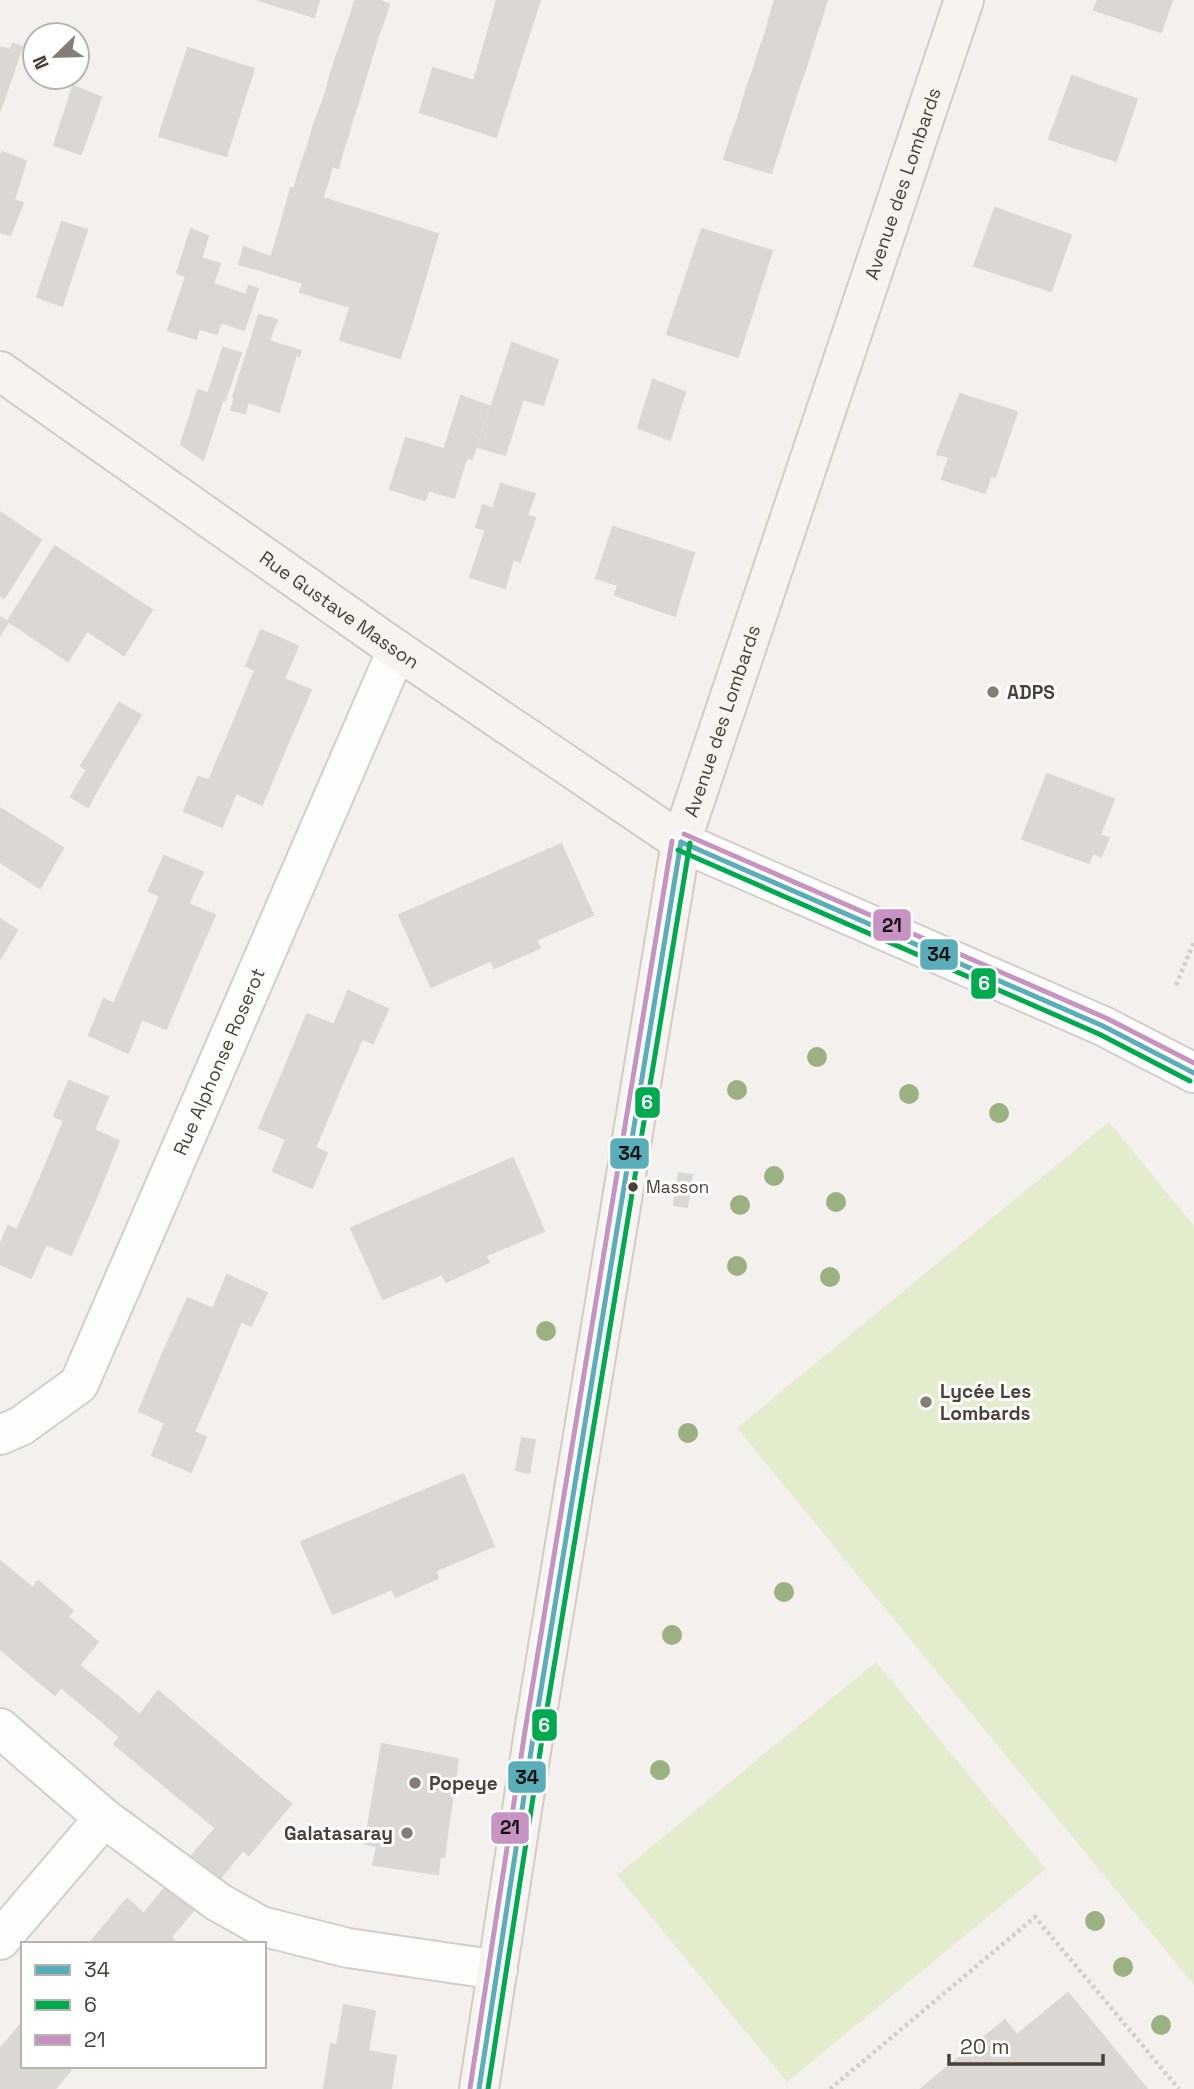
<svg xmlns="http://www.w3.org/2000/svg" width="1194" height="2089" font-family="'Space Grotesk',sans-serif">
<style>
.green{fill:#e4ecce}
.building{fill:#dbd7d4;stroke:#dbd7d3;stroke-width:2}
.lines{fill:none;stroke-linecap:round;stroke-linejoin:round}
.street-casing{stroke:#d1cecb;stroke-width:42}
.secondary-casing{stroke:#d2ccc4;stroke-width:42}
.path{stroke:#d3d0cb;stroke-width:4.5;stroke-dasharray:3.5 3.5;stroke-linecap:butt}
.street{stroke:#fdfdfc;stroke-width:38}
.secondary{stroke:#f7f4f0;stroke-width:38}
.bus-1-casing{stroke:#fff;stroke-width:10}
.bus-2-casing{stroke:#fff;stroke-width:10}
.bus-3-casing{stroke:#fff;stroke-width:10}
.bus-1{stroke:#5aaeba;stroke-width:5}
.bus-2{stroke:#00aa4e;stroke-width:5}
.bus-3{stroke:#c793c3;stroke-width:5}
.tree{fill:#9bb182}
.poi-dot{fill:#857e77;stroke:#fff;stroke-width:2.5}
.bus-dot{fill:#4a4138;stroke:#fff;stroke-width:2.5}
.labels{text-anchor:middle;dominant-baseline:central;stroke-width:6;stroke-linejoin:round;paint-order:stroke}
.bus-label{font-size:17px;fill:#4a4138;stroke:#fff;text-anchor:start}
.street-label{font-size:19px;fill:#4a4138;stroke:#fff}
.poi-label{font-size:19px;font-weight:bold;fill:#4a4138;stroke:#fff;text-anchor:start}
.line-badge{stroke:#fff;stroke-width:2.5}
.badge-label{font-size:19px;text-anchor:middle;font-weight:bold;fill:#fff}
.pale-badge-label{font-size:19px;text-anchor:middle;font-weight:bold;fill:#111}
</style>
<rect width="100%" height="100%" fill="#f3f0ed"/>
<g class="green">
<polygon points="1109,1122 1194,1226 1194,1985 737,1428"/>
<polygon points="876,1662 1046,1869 787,2082 617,1875"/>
</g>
<g class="building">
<polygon points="258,0 319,0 314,17"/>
<polygon points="355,0 378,0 389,4 384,20 353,8"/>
<polygon points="497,0 540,0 496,137 420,112 433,68 474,81"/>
<polygon points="775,0 808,0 825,6 819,26 772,10"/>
<polygon points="808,0 827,0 825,6"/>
<polygon points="1098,0 1172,0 1161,32 1094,10"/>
<polygon points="353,8 384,20 378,36 347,26"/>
<polygon points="772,10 819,26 812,47 766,32"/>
<polygon points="347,26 378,36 373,53 342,42"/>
<polygon points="766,32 812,47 806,67 759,51"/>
<polygon points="342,42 373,53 368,69 336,57"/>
<polygon points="13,44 22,47 0,111 0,47 10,50"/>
<polygon points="188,48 254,69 226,156 159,136"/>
<polygon points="759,51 806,67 798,89 752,74"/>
<polygon points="336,57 368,69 363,86 330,76"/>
<polygon points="752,74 798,89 792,108 745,93"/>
<polygon points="330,76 363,86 358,103 326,92"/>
<polygon points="1072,76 1137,99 1116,161 1049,139"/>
<polygon points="73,86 101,97 81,154 54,145"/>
<polygon points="326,92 358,103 353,117 321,106"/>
<polygon points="745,93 792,108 785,130 739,115"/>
<polygon points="321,106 353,117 348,135 314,124"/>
<polygon points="739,115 785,130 778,152 731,137"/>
<polygon points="314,124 348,135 343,150 310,139"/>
<polygon points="731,137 778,152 771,173 724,159"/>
<polygon points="310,139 343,150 338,168 304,157"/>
<polygon points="2,152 26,161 14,200 23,203 10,235 0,232 0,159"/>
<polygon points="304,157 332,166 328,181 299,172"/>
<polygon points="299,172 328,181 322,199 294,190"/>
<polygon points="291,188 438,234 411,325 300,292 316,242 279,231"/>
<polygon points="995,208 1071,235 1051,291 974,266"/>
<polygon points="62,222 87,230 62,306 37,297"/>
<polygon points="191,229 208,236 195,278 246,295 249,286 258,289 244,330 203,316 196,339 168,330 186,276 177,273"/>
<polygon points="702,229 772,251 738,357 667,334"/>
<polygon points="279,231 316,242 304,283 267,272"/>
<polygon points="244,247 270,257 267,272 239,264"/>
<polygon points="201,258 220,264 213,284 195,278"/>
<polygon points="350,308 411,325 400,358 340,340"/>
<polygon points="259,315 277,320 269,341 301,351 299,356 296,355 279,412 233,397"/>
<polygon points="203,316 221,322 217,334 200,329"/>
<polygon points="512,343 558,360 543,405 523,399 505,455 478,447"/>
<polygon points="223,348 241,353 225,400 208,394"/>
<polygon points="653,380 685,392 670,440 638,428"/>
<polygon points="198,390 223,399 203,460 181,444"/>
<polygon points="960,394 1017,412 995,477 991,475 985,493 942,479 949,457 937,454"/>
<polygon points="461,396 489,406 472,459 444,450"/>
<polygon points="235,397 248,402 245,413 231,410"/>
<polygon points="406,438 467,456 454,498 421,488 418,498 390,489"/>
<polygon points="501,484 535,494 527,515 535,518 520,562 513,559 505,588 470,577"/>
<polygon points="421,488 429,490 425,500 418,498"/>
<polygon points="483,505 493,509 486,530 476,527"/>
<polygon points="0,512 41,540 4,598 0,596"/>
<polygon points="613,527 694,553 675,616 615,595 618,585 596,578"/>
<polygon points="55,546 152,610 124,655 87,631 68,661 8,621"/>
<polygon points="0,617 8,622 0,635"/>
<polygon points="261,630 298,646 284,679 311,690 286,747 233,724 255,670 246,666"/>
<polygon points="119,703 141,715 102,781 81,766"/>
<polygon points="233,724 286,747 262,805 236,793 222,827 184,811 198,777 209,780"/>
<polygon points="86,771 102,781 88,807 71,797"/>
<polygon points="1047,774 1114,799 1089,863 1022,839"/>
<polygon points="0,808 63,848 40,888 0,862"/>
<polygon points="1099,835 1109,838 1101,857 1093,853"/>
<polygon points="561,844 593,915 431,987 399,915"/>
<polygon points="164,856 203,872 188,904 215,915 190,972 137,950 160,896 149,891"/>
<polygon points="0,919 17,930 0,959"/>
<polygon points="536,940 540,948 494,968 491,960"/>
<polygon points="137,950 190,972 166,1029 142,1019 128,1053 89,1035 104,999 114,1004"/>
<polygon points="348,991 388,1009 373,1043 362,1039 338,1093 284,1070 307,1014 334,1025"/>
<polygon points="284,1070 338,1093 315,1148 327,1153 312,1188 273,1171 286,1139 259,1128"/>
<polygon points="69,1081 108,1097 94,1130 119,1141 96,1198 42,1174 64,1121 54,1116"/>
<polygon points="513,1158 544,1231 383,1299 351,1228"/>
<polygon points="679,1173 692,1175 687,1207 674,1205"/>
<polygon points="42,1174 96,1198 71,1255 46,1244 31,1278 0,1264 0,1245 8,1226 17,1230"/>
<polygon points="485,1255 489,1262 446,1282 442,1274"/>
<polygon points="227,1275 267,1293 251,1326 241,1321 218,1377 163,1353 188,1298 213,1309"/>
<polygon points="163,1353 218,1377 194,1432 206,1437 191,1472 152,1455 165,1423 139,1411"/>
<polygon points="522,1438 535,1440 529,1473 516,1470"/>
<polygon points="463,1474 494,1546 333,1614 301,1542"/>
<polygon points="0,1561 33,1588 0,1626"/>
<polygon points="435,1570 438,1578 396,1597 392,1589"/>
<polygon points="38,1581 73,1611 68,1616 33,1588"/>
<polygon points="33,1588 98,1642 79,1665 111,1691 92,1713 61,1687 55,1695 0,1649 0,1626"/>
<polygon points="111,1691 140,1715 158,1691 226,1749 183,1801 114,1744 120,1737 92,1713"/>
<polygon points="382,1744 458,1759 449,1821 371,1808"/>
<polygon points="226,1749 291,1804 249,1855 243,1850 217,1882 189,1859 216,1828 183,1801"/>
<polygon points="371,1808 449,1821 444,1857 440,1856 438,1874 373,1865 377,1846 365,1844"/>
<polygon points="169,1883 196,1907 171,1937 177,1944 89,1944 127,1899 144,1914"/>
<polygon points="1068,1993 1147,2089 921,2089 1005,2020 1017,2035"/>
<polygon points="344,2005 375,2011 368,2051 396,2056 391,2089 324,2089 331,2044 337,2045"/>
<polygon points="23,2022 23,2066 74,2066 55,2089 0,2089 0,2049"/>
</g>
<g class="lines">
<g class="street-casing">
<g id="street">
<polyline points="681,842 1103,1026 1194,1073"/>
<path id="s1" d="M0,1435l21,-9 58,-42 318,-734"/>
<polyline points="0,1728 104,1818 0,1940"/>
<polyline points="104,1818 218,1902 261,1926 348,1948 498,1970"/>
</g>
</g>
<g class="secondary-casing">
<g id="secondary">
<path id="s2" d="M0,371l397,279 284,192"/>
<path id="s3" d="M479,2089l55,-357 147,-890 283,-842"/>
</g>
</g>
<g class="path">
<polyline points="1176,985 1194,942"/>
<polyline points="830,2089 1035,1917 1179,2089"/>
</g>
<use href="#street" class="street"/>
<use href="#secondary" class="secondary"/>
<g class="bus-1-casing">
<g id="bus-1">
<polyline points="681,842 1103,1026 1194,1073"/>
<polyline points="479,2089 534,1732 681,842"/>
</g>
</g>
<g class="bus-2-casing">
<g id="bus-2">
<polyline points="678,850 1099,1034 1190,1081"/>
<polyline points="488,2089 543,1733 690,843"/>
</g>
</g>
<g class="bus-3-casing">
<g id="bus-3">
<polyline points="684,834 1106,1018 1194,1063"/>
<polyline points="470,2088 525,1731 672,841"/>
</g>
</g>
<use href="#bus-1" class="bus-1"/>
<use href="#bus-2" class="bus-2"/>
<use href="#bus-3" class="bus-3"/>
</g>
<g class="tree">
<circle cx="817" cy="1057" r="10"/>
<circle cx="737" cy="1090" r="10"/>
<circle cx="909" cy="1094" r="10"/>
<circle cx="999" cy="1113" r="10"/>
<circle cx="774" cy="1176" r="10"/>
<circle cx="836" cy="1202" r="10"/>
<circle cx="740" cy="1205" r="10"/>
<circle cx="737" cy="1266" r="10"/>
<circle cx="830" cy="1277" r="10"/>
<circle cx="546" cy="1331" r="10"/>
<circle cx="688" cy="1433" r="10"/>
<circle cx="784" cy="1592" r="10"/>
<circle cx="672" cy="1635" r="10"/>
<circle cx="660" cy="1770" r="10"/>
<circle cx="1095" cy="1921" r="10"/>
<circle cx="1123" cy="1967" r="10"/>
<circle cx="1161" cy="2025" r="10"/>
</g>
<g class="poi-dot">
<circle cx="993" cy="692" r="7"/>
<circle cx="926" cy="1402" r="7"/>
<circle cx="415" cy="1783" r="7"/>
<circle cx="407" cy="1833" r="7"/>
</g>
<circle class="bus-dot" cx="633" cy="1187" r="6"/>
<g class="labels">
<g class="bus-label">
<text x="646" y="1187">Masson</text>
</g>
<g class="street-label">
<text stroke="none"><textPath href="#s3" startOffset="1958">Avenue des Lombards</textPath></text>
<text stroke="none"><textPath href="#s2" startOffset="415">Rue Gustave Masson</textPath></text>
<text stroke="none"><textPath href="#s3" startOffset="1391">Avenue des Lombards</textPath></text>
<text stroke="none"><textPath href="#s1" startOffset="446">Rue Alphonse Roserot</textPath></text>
</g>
<g class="poi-label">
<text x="1007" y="692">ADPS</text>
<text x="940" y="1391">Lycée Les<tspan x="940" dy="22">Lombards</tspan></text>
<text x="429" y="1783">Popeye</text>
<text x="393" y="1833" text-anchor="end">Galatasaray</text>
</g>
</g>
<g class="line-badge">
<rect x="872" y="908" width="40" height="34" rx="7" fill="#c793c3"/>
<rect x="919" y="938" width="40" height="33" rx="7" fill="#5aaeba"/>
<rect x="970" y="967" width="27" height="33" rx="7" fill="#00aa4e"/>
<rect x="634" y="1086" width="27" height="33" rx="7" fill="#00aa4e"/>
<rect x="609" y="1137" width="41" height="33" rx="7" fill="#5aaeba"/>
<rect x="531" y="1708" width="27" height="34" rx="7" fill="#00aa4e"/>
<rect x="507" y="1760" width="40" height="34" rx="7" fill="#5aaeba"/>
<rect x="490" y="1811" width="40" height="34" rx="7" fill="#c793c3"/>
</g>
<g class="badge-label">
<text x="984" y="990">6</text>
<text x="647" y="1109">6</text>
<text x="544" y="1732">6</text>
</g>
<g class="pale-badge-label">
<text x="892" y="932">21</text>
<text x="939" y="961">34</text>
<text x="630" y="1160">34</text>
<text x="527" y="1784">34</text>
<text x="510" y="1834">21</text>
</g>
<rect x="21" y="1942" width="245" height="126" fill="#ffffff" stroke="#b7b3af" stroke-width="2"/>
<rect x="35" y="1965" width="35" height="10" fill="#5aaeba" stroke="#b7b3af" stroke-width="2"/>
<text x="84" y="1977" font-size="21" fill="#4a4138">34</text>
<rect x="35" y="2000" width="35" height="10" fill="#00aa4e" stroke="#b7b3af" stroke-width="2"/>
<text x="84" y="2012" font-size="21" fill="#4a4138">6</text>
<rect x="35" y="2035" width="35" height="10" fill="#c793c3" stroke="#b7b3af" stroke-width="2"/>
<text x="84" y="2047" font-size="21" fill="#4a4138">21</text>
<g transform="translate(56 56) rotate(247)"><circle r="33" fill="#ffffff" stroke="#b7b3af" stroke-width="2"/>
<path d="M0-5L12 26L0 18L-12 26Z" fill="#857e77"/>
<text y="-10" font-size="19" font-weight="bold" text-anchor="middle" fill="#4a4138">N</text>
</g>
<path d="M949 2054v10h154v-10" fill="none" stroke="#4a4138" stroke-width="3.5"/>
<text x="960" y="2054" font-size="21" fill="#4a4138" stroke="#ffffff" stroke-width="5" paint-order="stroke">20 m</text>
</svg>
